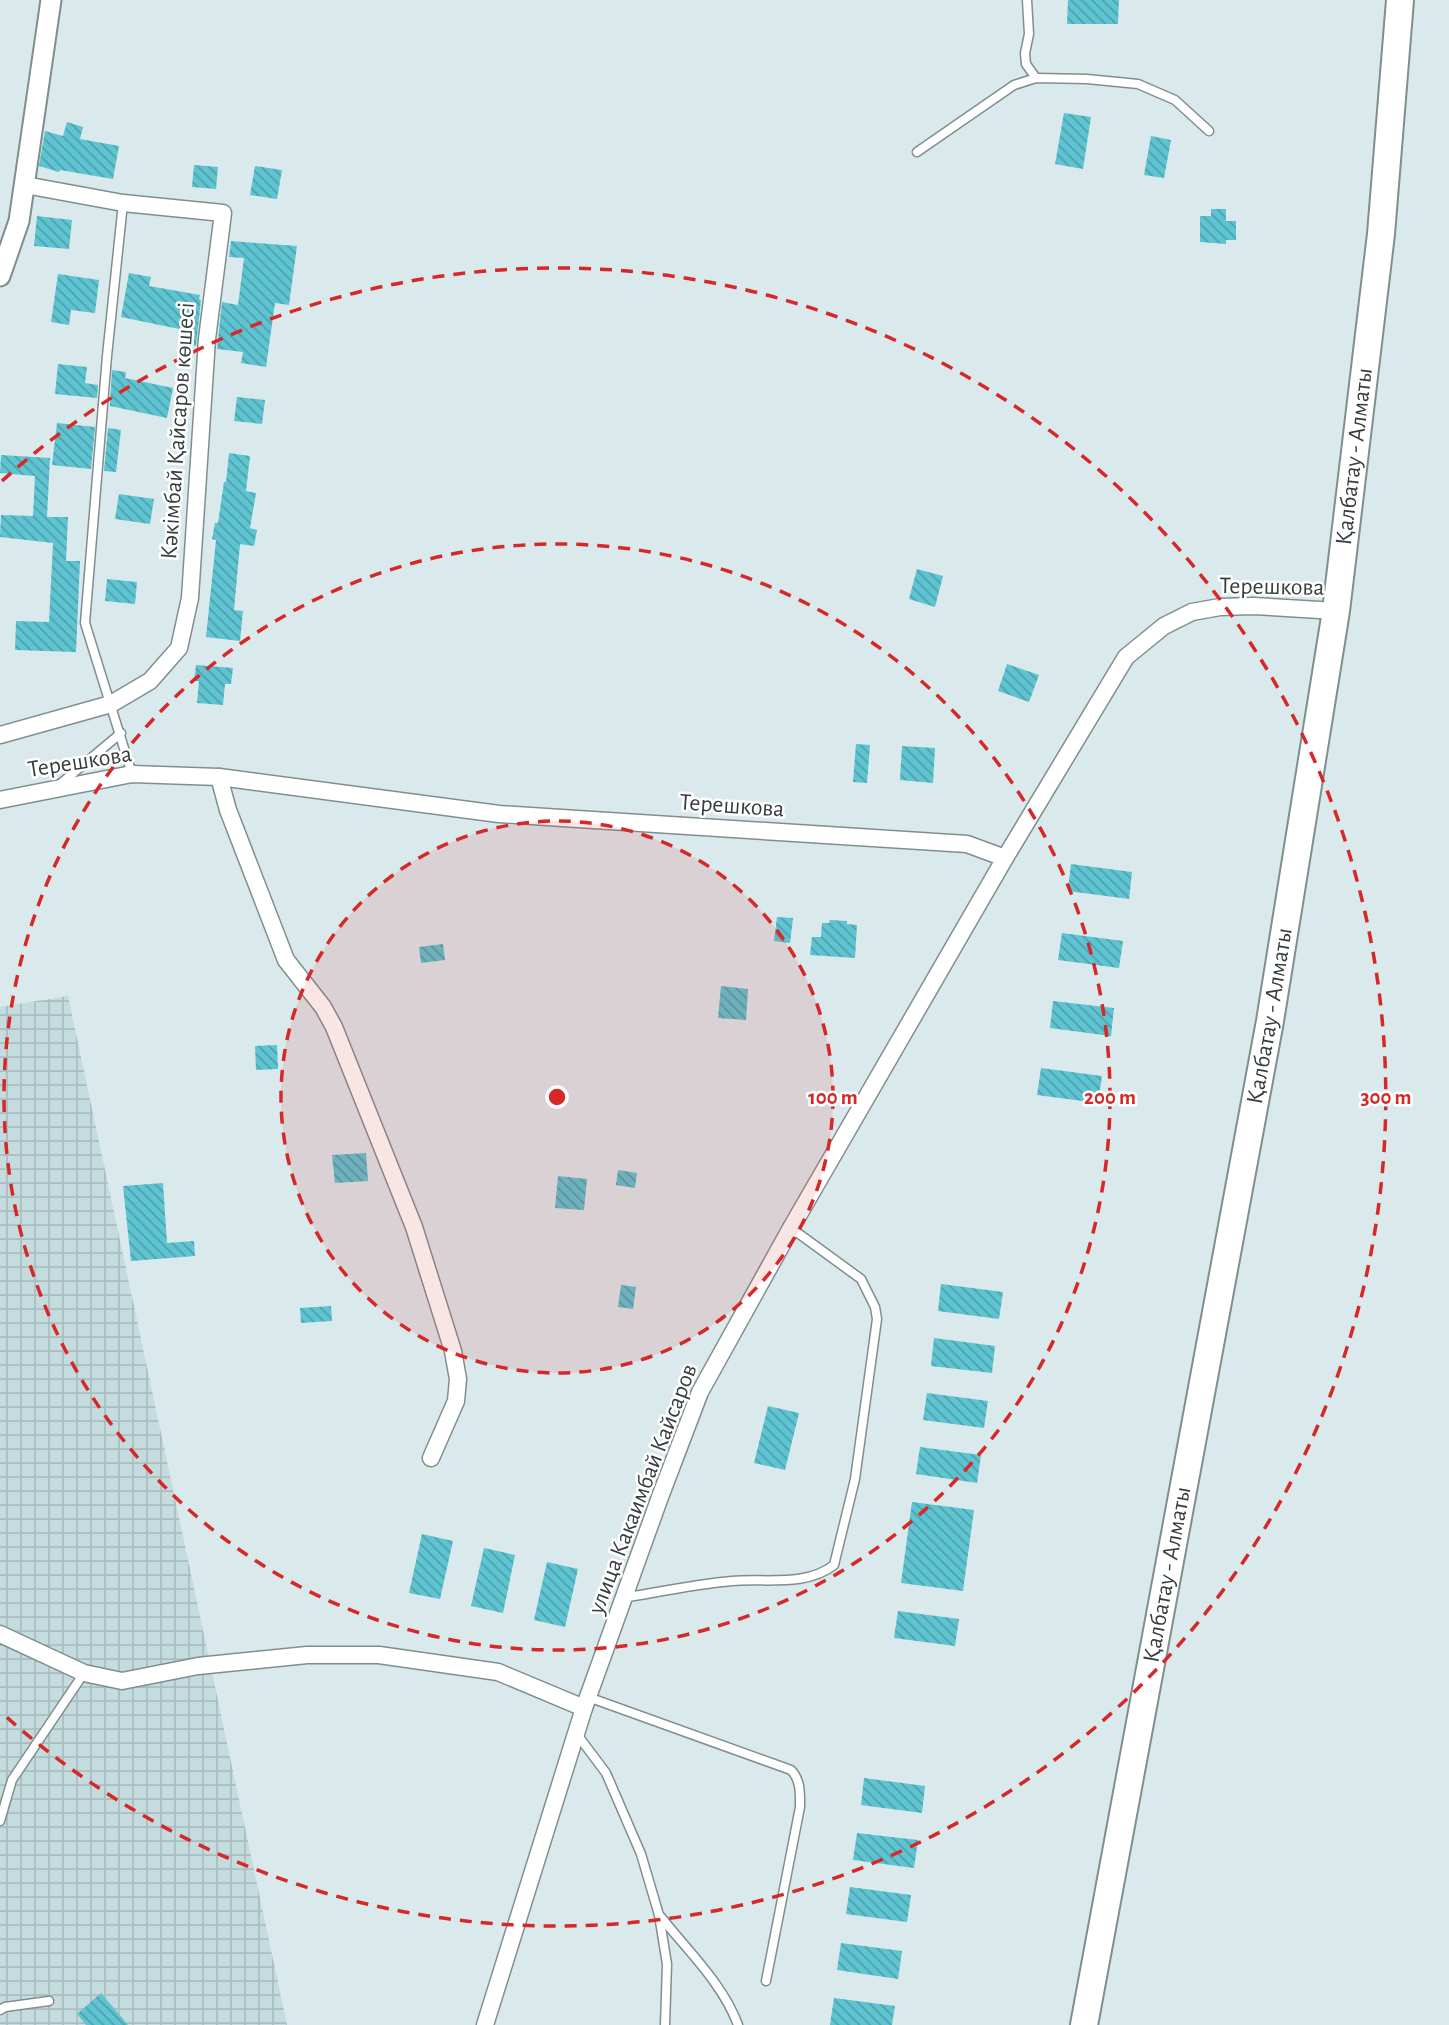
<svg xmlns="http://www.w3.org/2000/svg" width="1449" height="2025" font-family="'Alegreya Sans',sans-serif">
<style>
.industrial{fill:url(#industrial-grid)}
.building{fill:url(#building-back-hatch)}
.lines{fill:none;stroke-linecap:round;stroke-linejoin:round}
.service-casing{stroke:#818e90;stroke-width:11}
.minor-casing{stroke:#818e90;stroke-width:19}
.tertiary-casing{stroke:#818e90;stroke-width:23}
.trunk-casing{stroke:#818e90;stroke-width:30}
.service{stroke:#fff;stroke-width:8}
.minor{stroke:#fff;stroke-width:16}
.tertiary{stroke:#fff;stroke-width:19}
.trunk{stroke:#fff;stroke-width:26}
.ring{fill:none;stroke:#d62828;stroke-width:3.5;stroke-dasharray:12 9}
.labels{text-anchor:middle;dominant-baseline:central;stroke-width:5;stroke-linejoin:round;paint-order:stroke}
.street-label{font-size:24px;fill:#373c3d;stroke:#fff}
.centre{fill:#d62828;stroke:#fff;stroke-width:3.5}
.ring-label{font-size:21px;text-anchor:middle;font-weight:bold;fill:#d62828;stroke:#fff;stroke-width:5;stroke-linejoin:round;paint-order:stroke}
</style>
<defs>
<pattern id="industrial-grid" width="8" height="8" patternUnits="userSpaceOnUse" patternTransform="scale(1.75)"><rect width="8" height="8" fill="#c5dcdf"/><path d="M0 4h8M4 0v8" fill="none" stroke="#aabec0"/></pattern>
<pattern id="building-back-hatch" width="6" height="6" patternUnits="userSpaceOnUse" patternTransform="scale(1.75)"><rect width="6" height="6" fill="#5ec4d2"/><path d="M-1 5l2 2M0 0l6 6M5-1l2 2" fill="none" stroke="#4ea0ac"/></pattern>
</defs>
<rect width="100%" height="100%" fill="#dae9eb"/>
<polygon class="industrial" points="68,996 287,2025 0,2025 0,1007"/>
<g class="building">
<polygon points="1068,0 1119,0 1118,24 1067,24"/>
<polygon points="1064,113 1091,117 1083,169 1055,164"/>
<polygon points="67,122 83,127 80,139 119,146 113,179 60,170 59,172 39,166 45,131 63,136"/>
<polygon points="1151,136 1171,140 1164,178 1144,175"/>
<polygon points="194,165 218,167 216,189 192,187"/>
<polygon points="255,166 282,170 277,199 250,195"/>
<polygon points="1211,209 1226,209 1226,221 1236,221 1236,240 1226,240 1226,244 1200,242 1200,216 1211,216"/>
<polygon points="37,216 72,220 69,249 34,246"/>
<polygon points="231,241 297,246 289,305 275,303 266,367 241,363 243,352 217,349 222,302 238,305 244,258 229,257"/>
<polygon points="129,273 151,277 149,286 200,295 199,299 201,300 196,346 181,344 184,330 121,317"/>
<polygon points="58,274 99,280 95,313 71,310 69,325 51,322"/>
<polygon points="58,364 87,367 85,383 98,385 97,398 55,394"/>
<polygon points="112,370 126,372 125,378 173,388 167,418 110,406"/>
<polygon points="237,397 265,400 262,424 234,421"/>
<polygon points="57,423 95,427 91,469 52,465"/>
<polygon points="108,428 121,430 116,472 104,471"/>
<polygon points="229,453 250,456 246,491 256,493 250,528 257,530 254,546 240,544 234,610 243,611 240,641 206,637 216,540 212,539 215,523 218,523 224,482 226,482"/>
<polygon points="1,455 50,458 47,517 68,517 66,561 80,561 76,652 15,650 16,621 49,622 53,543 0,537 1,515 33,516 35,476 0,473"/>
<polygon points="119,494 154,499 150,524 115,519"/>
<polygon points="917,569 943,576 935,607 909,599"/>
<polygon points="107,579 137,582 135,604 105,601"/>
<polygon points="1007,664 1039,675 1029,702 998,691"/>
<polygon points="196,665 233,668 231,684 225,684 223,705 197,703 199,681 194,681"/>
<polygon points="856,744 870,745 867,783 853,782"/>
<polygon points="902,746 935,748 933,783 900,780"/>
<polygon points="1071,864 1132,872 1129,899 1068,891"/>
<polygon points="777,917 793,918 790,943 774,941"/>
<polygon points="830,920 847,921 847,924 857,925 855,958 810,955 812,937 821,937 822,923 829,923"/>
<polygon points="1062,933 1123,941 1119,968 1058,960"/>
<polygon points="443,944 445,960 421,963 419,947"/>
<polygon points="721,986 748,989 746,1020 718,1018"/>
<polygon points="1053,1001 1114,1008 1111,1036 1050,1028"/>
<polygon points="277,1045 278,1069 256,1070 255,1046"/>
<polygon points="1041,1068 1102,1076 1098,1103 1037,1095"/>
<polygon points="366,1153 368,1181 335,1183 332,1155"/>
<polygon points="618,1170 637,1173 635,1188 616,1185"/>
<polygon points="558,1176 587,1179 584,1210 555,1208"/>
<polygon points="163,1183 167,1243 194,1241 195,1256 131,1261 123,1186"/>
<polygon points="941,1284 1003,1292 999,1319 938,1311"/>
<polygon points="621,1285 636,1287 633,1309 618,1307"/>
<polygon points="331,1306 332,1321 301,1323 300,1308"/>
<polygon points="934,1338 995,1346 992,1373 931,1366"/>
<polygon points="927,1393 988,1401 984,1428 923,1420"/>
<polygon points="768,1406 799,1413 785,1470 754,1463"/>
<polygon points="920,1447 981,1455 977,1483 916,1474"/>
<polygon points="912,1502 974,1510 963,1591 901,1583"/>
<polygon points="422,1534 453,1541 440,1599 409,1593"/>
<polygon points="484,1548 515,1555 503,1613 471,1606"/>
<polygon points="547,1562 578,1569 565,1627 534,1620"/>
<polygon points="898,1611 959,1619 955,1646 894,1638"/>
<polygon points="864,1778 925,1786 922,1813 861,1805"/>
<polygon points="857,1833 918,1840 914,1868 853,1860"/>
<polygon points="850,1887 911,1895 907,1922 846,1914"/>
<polygon points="841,1943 902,1951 898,1979 837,1970"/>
<polygon points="101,1993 128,2025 86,2025 77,2014"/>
<polygon points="834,1998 895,2006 892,2025 830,2025"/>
</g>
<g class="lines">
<g class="service-casing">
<g id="service">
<polyline points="1027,0 1029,34 1025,53 1026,64 1036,78"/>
<polyline points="917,152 1014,85 1036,78 1087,79 1138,84 1175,100 1209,131"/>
<polyline points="123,203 107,356 85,623 132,774"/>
<polyline points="59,785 121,733"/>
<path d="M623,1598c36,-6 73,-14 109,-17 33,-3 74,6 102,-16l21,-86 22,-160 -2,-12 -14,-28 -70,-51"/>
<path d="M588,1697l203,73c10,10 9,24 9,37l-34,174"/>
<polyline points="576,1733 606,1773 641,1854 659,1915 667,1964 665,2025"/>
<polyline points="0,1821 12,1780 84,1673"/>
<path d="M661,1917c27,34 62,67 77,108"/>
<polyline points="0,2010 5,2007 49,2001"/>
</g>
</g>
<g class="minor-casing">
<g id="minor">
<polyline points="0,735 111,704 150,681 179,648 190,598 207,339 223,213 123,203 25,185"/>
<polyline points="219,777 228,810 286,960 323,1007 334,1027 414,1227 453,1351 458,1379 456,1401 431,1458"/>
<polyline points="0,800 132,774 219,777 499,814 967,844 1005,858"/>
<polyline points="0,1634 84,1673 122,1681 198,1666 307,1655 379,1655 498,1672 584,1708"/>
<polyline points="485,2025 584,1708 660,1497 700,1392 791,1228 1005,858 1126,657 1164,626 1192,612 1220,607 1254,606 1336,611"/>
</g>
</g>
<g class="tertiary-casing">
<polyline id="tertiary" points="0,276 19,221 51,0"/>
</g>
<g class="trunk-casing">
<g id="trunk">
<path id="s1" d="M1084,2025l186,-1004 66,-410 45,-377 19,-234"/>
</g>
</g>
<use href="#service" class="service"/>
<use href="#minor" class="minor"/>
<use href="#tertiary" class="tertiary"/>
<use href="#trunk" class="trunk"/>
</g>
<circle cx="557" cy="1097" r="276" fill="#d62828" fill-opacity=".12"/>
<g class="ring">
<circle cx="557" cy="1097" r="276"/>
<circle cx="557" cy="1097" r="553"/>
<path d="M2 481A829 829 0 1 1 2 1713"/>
</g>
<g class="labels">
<g class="street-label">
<text transform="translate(178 431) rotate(-86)">Кәкімбай Қайсаров көшесі</text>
<text stroke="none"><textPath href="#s1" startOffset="1592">Қалбатау - Алматы</textPath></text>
<text transform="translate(1272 587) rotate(1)">Терешкова</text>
<text transform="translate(80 762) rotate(-9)">Терешкова</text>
<text transform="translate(732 806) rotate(4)">Терешкова</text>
<text stroke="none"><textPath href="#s1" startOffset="1026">Қалбатау - Алматы</textPath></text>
<text transform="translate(643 1489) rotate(-69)">улица Какаимбай Кайсаров</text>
<text stroke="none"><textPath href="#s1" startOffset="458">Қалбатау - Алматы</textPath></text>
</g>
</g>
<circle cx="557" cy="1097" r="10" class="centre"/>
<g class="ring-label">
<text x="833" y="1104">100 m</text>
<text x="1110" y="1104">200 m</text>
<text x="1386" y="1104">300 m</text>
</g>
</svg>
